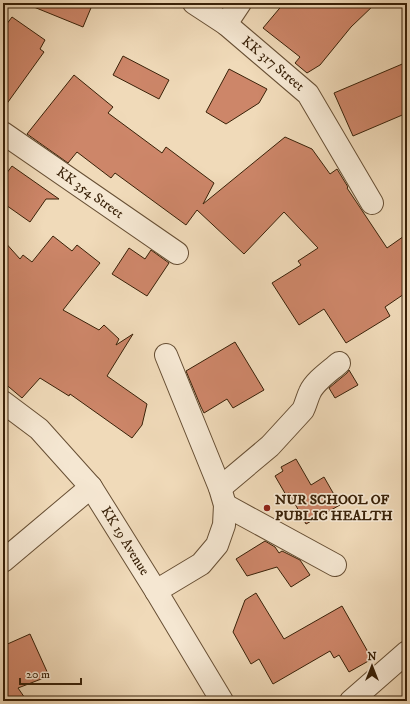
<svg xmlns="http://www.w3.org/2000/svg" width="410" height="704" font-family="'IM FELL DW Pica',serif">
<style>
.building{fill:#cd8669;stroke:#392108}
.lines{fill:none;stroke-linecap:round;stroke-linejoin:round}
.minor-casing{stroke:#674f34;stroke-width:24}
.minor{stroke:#f5e7d2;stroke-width:22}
.poi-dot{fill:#8f2418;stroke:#f5e7d2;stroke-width:1.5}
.labels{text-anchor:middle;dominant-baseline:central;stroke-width:3.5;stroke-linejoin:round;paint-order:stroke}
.street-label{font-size:14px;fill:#392108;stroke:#f5e7d2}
.poi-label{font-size:14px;font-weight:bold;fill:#392108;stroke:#f5e7d2;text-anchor:start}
</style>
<rect width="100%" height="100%" fill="#f0dab9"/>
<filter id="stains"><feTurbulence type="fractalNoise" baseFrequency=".005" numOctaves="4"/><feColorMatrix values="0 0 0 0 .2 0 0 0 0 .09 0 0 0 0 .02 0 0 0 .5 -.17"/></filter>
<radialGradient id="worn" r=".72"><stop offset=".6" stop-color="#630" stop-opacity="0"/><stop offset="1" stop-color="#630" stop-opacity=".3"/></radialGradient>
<g class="building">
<polygon points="24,3 93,3 83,27"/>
<polygon points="284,3 376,3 351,27 320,65 307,73 295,63 300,57 263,28"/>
<polygon points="12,17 45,40 40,49 44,52 3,109 3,29"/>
<polygon points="123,56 169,80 159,99 113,75"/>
<polygon points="407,62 407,113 353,136 334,93"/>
<polygon points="229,69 267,89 259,103 226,124 206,112"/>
<polygon points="74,75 113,107 108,113 162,153 166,147 214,183 203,204 285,137 312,149 330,174 337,169 348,187 347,188 387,248 407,234 407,292 385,307 390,316 346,343 324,309 299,325 272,283 301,265 298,261 318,248 284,212 244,254 197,210 186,225 115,173 111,178 77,152 68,163 27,134"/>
<polygon points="12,166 59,199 46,199 30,222 3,203 3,178"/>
<polygon points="53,236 72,251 77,245 100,263 63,310 99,330 104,325 119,339 116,345 133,334 107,376 147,404 142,425 132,438 70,394 69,396 40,378 22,398 3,382 3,240 20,259 23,255 32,262"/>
<polygon points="129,248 145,259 151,250 169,263 147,296 112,274"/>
<polygon points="235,342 264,390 233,408 227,399 204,413 201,407 186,371"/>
<polygon points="349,370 358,385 335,398 329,388 347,373"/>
<polygon points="296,459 311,485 324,477 340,505 306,524 289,493 286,495 275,476 283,471 281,467"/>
<polygon points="265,541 275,547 279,553 282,551 300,560 310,575 291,587 277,567 247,576 236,559"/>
<polygon points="256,593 284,639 342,606 372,659 349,672 339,655 334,658 330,651 273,684 259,659 251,664 233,632 245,600"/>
<polygon points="30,634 49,676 18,688 27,701 3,701 3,646"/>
</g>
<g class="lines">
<g class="minor-casing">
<g id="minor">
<polyline points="194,3 226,24 308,94 372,203"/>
<polyline points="226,24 240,3"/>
<polyline points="3,133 177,253"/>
<polyline points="3,402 39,429 91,487 156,591 222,701"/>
<path d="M220,488l50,-42 33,-36c3,-6 4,-12 7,-18 5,-11 20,-21 29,-29"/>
<polyline points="225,505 335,565"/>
<polyline points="3,561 91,487"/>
<polyline points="156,591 201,564 217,545 224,525 225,505 220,488 166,355"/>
<polyline points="351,701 407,652"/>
</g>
</g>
<use href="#minor" class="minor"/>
</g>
<circle class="poi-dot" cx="267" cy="508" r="4"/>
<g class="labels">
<g class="street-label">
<text transform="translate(273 64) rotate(40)">KK 317 Street</text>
<text transform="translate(90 193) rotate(35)">KK 354 Street</text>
<text transform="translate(125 541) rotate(58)">KK 19 Avenue</text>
</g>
<g class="poi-label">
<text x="275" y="500">NUR SCHOOL OF<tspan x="275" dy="16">PUBLIC HEALTH</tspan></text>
</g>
</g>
<rect width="410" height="704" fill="none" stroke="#f0dab9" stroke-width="16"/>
<rect x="4" y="4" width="402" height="696" fill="none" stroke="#392108" stroke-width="2"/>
<rect x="8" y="8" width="394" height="688" fill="none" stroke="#392108"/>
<g transform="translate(372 666)" stroke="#f5e7d2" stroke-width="3" paint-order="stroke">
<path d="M0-3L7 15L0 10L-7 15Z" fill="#392108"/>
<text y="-6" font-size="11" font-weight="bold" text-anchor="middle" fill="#392108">N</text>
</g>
<path d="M20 678v6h61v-6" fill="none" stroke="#392108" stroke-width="2"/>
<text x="26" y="678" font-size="12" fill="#392108" stroke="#f5e7d2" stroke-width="3" paint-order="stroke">20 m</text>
<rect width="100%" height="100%" filter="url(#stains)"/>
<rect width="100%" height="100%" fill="url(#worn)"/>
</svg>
